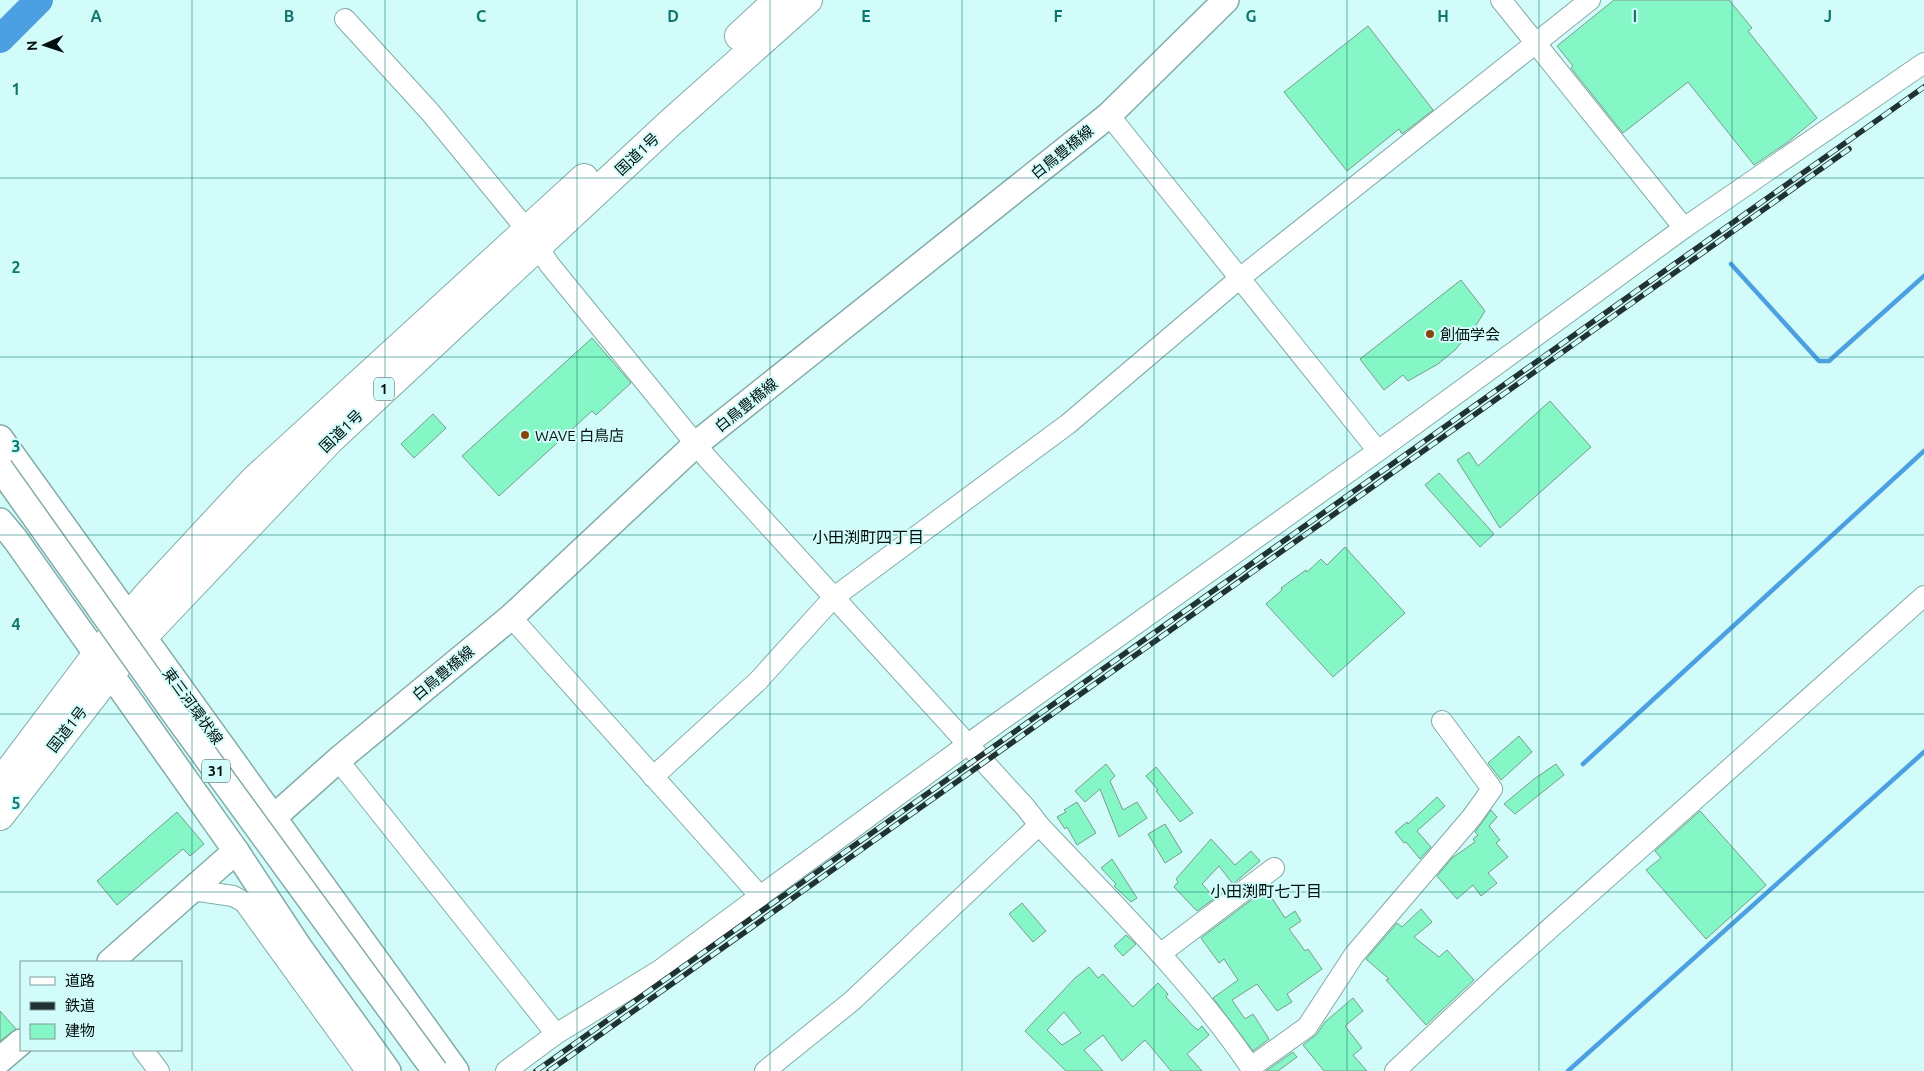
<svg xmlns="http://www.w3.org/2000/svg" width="1924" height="1071" font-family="Ubuntu,'Noto Sans JP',sans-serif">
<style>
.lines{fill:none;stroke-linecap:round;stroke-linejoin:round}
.stream{stroke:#4ca0e1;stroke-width:4.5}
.river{stroke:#4ca0e1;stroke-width:28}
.building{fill:#85f7c6;stroke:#7a9c8c;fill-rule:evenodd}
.minor-casing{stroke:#83aca9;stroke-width:22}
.major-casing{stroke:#83aca9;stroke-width:28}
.highway-casing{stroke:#83aca9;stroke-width:30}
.minor{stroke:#fff;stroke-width:20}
.major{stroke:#fff;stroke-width:25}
.highway{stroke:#fff;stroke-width:28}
.rail-casing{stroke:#203231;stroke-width:5.5}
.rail{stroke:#d1fcf9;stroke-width:4;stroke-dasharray:11;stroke-linecap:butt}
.major-bridge-casing{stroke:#83aca9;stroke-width:28;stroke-linecap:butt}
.major-bridge{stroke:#fff;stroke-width:25}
.grid{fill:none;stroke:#0f766e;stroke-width:1;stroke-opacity:0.55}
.poi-dot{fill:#854709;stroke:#d1fcf9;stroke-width:2}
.labels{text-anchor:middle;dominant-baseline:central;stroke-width:4;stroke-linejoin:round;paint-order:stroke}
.shield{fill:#d1fcf9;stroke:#405654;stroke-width:1}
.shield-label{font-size:14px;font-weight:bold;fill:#020f0e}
.street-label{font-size:15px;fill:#020f0e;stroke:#d1fcf9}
.poi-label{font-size:15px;fill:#020f0e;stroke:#d1fcf9;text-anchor:start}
.neighbourhood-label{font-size:16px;fill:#020f0e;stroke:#d1fcf9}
.grid-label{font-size:16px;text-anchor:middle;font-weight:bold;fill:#0f766e;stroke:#d1fcf9;stroke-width:4;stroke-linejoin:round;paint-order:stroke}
</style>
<rect width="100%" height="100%" fill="#d1fcf9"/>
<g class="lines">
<g class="stream">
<polyline points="1731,264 1819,361 1829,361 1924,276"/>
<polyline points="1583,764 1924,451"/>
<polyline points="1568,1071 1924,752"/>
</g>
<polyline class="river" points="0,39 39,0"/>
</g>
<g class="building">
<polygon points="1614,0 1729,0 1752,28 1748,31 1817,118 1788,142 1754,165 1688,82 1623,133 1571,68 1573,66 1557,46"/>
<polygon points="1368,26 1433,110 1402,134 1399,129 1347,171 1284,92"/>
<polygon points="1461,280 1485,311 1475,327 1455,350 1438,364 1408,381 1403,375 1384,390 1360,359"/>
<polygon points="592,338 631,383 596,415 592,411 499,496 462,456"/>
<polygon points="1550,401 1591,447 1500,528 1457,460 1469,452 1478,466"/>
<polygon points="433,414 446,428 414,458 401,444"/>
<polygon points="1439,473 1494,534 1480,547 1425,485"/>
<polygon points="1345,547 1405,613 1333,677 1266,604 1282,590 1281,588 1306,570 1307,572 1321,559 1327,565"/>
<polygon points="1519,736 1532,752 1501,780 1488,763"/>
<polygon points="1106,764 1115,776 1110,781 1123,810 1137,802 1147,818 1119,837 1100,789 1085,802 1075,791"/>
<polygon points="1556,764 1564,775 1515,814 1504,804 1534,779"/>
<polygon points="1156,767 1193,813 1180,822 1156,791 1158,790 1146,776"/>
<polygon points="1437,797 1445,806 1417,831 1431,847 1420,859 1406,842 1404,843 1395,832 1407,822 1408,824"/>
<polygon points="1077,802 1096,833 1077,845 1067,827 1065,829 1057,817 1066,812 1064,810"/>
<polygon points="1491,810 1497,817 1489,826 1500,840 1496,843 1508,857 1488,873 1497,883 1481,896 1473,885 1457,899 1437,876 1452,858 1475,842 1473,839 1478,835 1475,832"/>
<polygon points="1700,811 1766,885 1706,939 1646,870 1661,858 1655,851"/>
<polygon points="177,812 204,844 190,856 183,849 117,905 97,881"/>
<polygon points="1165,824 1182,852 1165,863 1148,834"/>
<polygon points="1211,839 1235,865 1251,851 1260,861 1233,884 1219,866 1202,884 1215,898 1197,911 1174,887 1178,882 1176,879"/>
<polygon points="1112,859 1137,898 1131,902 1114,886 1116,884 1101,868"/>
<polygon points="1266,889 1285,918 1295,911 1301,921 1289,929 1305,951 1308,949 1322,969 1287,994 1292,1002 1277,1011 1257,984 1232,1000 1245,1019 1253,1014 1269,1039 1253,1051 1213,998 1238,980 1224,959 1219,963 1201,938"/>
<polygon points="1022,903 1046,931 1033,942 1009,914"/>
<polygon points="1421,909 1432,922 1414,937 1439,957 1447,950 1474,980 1426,1025 1386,980 1389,979 1366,959 1397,923 1402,927"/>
<polygon points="1126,935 1136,944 1123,956 1114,946"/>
<path d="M1089,967l9,11 5,-4 30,33 25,-24 10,11 -2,3 28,30 4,3 4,-4 7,9 -22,19 15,17h-31l-26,-31 -23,21 -19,-26 -19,15 19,21h-37l-41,-40 50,-53zM1064,1012l17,21 -19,12 -15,-15z"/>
<polygon points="1353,998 1363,1011 1345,1026 1362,1048 1353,1055 1367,1071 1324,1071 1303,1045 1317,1034 1325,1022"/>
<polygon points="0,1011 16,1029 0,1041"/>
<polygon points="1293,1052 1297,1057 1278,1071 1266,1071"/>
</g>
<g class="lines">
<g class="minor-casing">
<g id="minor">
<path d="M345,19l85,93 97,118 22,34 158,194 319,350 13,17c74,79 154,156 214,246"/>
<polyline points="1109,115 1378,451"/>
<polyline points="1684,228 1924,63"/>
<polyline points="511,617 760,896 660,970 556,1034"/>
<polyline points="338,760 556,1034 506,1071"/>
<polyline points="653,777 758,681 833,598 1068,424 1240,278 1590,0"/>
<polyline points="192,890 233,896 244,902 366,1071"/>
<polyline points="760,896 968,744 1378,451 1684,228 1501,0"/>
<polyline points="1160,954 1274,868"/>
<polyline points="143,1050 159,1071"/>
<polyline points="1251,1067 1307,1027 1354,955 1472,817 1492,789 1442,721"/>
<polyline points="765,1071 852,1001 1039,825"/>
<polyline points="1395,1071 1501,972 1924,596"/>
</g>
</g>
<g class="major-casing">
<g id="major">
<polyline points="0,438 456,1071"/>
<polyline points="0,521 15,539 236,851 299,947 388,1071"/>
<polyline points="273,818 338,760 511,617 696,444 1109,115 1226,0"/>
<polyline points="110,962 236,851"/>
<polyline points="0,1060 21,1042"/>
</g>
</g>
<g class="highway-casing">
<g id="highway">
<polyline points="739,36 778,0"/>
<polyline points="0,783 97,654 149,593 254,480 584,178"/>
<polyline points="0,816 110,674 143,637 330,440 669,124 808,0"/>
</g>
</g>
<use href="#minor" class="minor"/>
<use href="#major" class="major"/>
<use href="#highway" class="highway"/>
<g class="rail-casing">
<g id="rail">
<polyline points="536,1071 1924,87"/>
<polyline points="549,1071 1849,149"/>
</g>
</g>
<use href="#rail" class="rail"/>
<g class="major-bridge-casing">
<polyline id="major-bridge" points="0,468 174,713 435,1071"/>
</g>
<use href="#major-bridge" class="major-bridge"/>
</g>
<path class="grid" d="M192,0v1071M385,0v1071M577,0v1071M770,0v1071M962,0v1071M1154,0v1071M1347,0v1071M1539,0v1071M1732,0v1071M0,178h1924M0,357h1924M0,535h1924M0,714h1924M0,892h1924"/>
<g class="poi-dot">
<circle cx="1430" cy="334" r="5"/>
<circle cx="525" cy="435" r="5"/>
</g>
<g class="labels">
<g class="shield">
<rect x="374" y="377.5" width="20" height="23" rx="4"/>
<rect x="202" y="759.5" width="28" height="23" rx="4"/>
</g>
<g class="shield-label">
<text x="384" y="389">1</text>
<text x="216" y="771">31</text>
</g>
<g class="street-label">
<text transform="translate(1062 152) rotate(-39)">白鳥豊橋線</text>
<text transform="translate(637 154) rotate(-43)">国道1号</text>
<text transform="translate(746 405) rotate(-39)">白鳥豊橋線</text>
<text transform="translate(341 431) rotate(-44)">国道1号</text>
<text transform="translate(443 673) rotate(-40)">白鳥豊橋線</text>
<text transform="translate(193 706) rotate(54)">東三河環状線</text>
<text transform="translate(67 729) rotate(-52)">国道1号</text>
</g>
<g class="poi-label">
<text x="1440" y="334">創価学会</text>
<text x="535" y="435">WAVE 白鳥店</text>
</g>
<g class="neighbourhood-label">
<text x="868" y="537">小田渕町四丁目</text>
<text x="1266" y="891">小田渕町七丁目</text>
</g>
</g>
<g class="grid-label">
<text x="96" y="22">A</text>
<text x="289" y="22">B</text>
<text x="481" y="22">C</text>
<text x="673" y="22">D</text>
<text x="866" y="22">E</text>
<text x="1058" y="22">F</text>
<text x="1251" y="22">G</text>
<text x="1443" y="22">H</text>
<text x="1635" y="22">I</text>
<text x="1828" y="22">J</text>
<text x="16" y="95">1</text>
<text x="16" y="273">2</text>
<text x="16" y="452">3</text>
<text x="16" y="630">4</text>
<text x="16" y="809">5</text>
</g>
<rect x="20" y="961" width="162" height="90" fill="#d1fcf9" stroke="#7e9d9b"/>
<rect x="30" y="977" width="25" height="8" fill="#ffffff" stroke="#7e9d9b"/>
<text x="65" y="986" font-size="15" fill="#020f0e">道路</text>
<rect x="30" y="1002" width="25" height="8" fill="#203231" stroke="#7e9d9b"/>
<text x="65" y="1011" font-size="15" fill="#020f0e">鉄道</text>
<rect x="30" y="1024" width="25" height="15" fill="#85f7c6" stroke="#7e9d9b"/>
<text x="65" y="1036" font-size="15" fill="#020f0e">建物</text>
<g transform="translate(45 45) rotate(267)" stroke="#d1fcf9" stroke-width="4" paint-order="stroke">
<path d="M0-4L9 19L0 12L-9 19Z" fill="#020f0e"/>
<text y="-8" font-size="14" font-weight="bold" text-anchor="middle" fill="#020f0e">N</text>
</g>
</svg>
